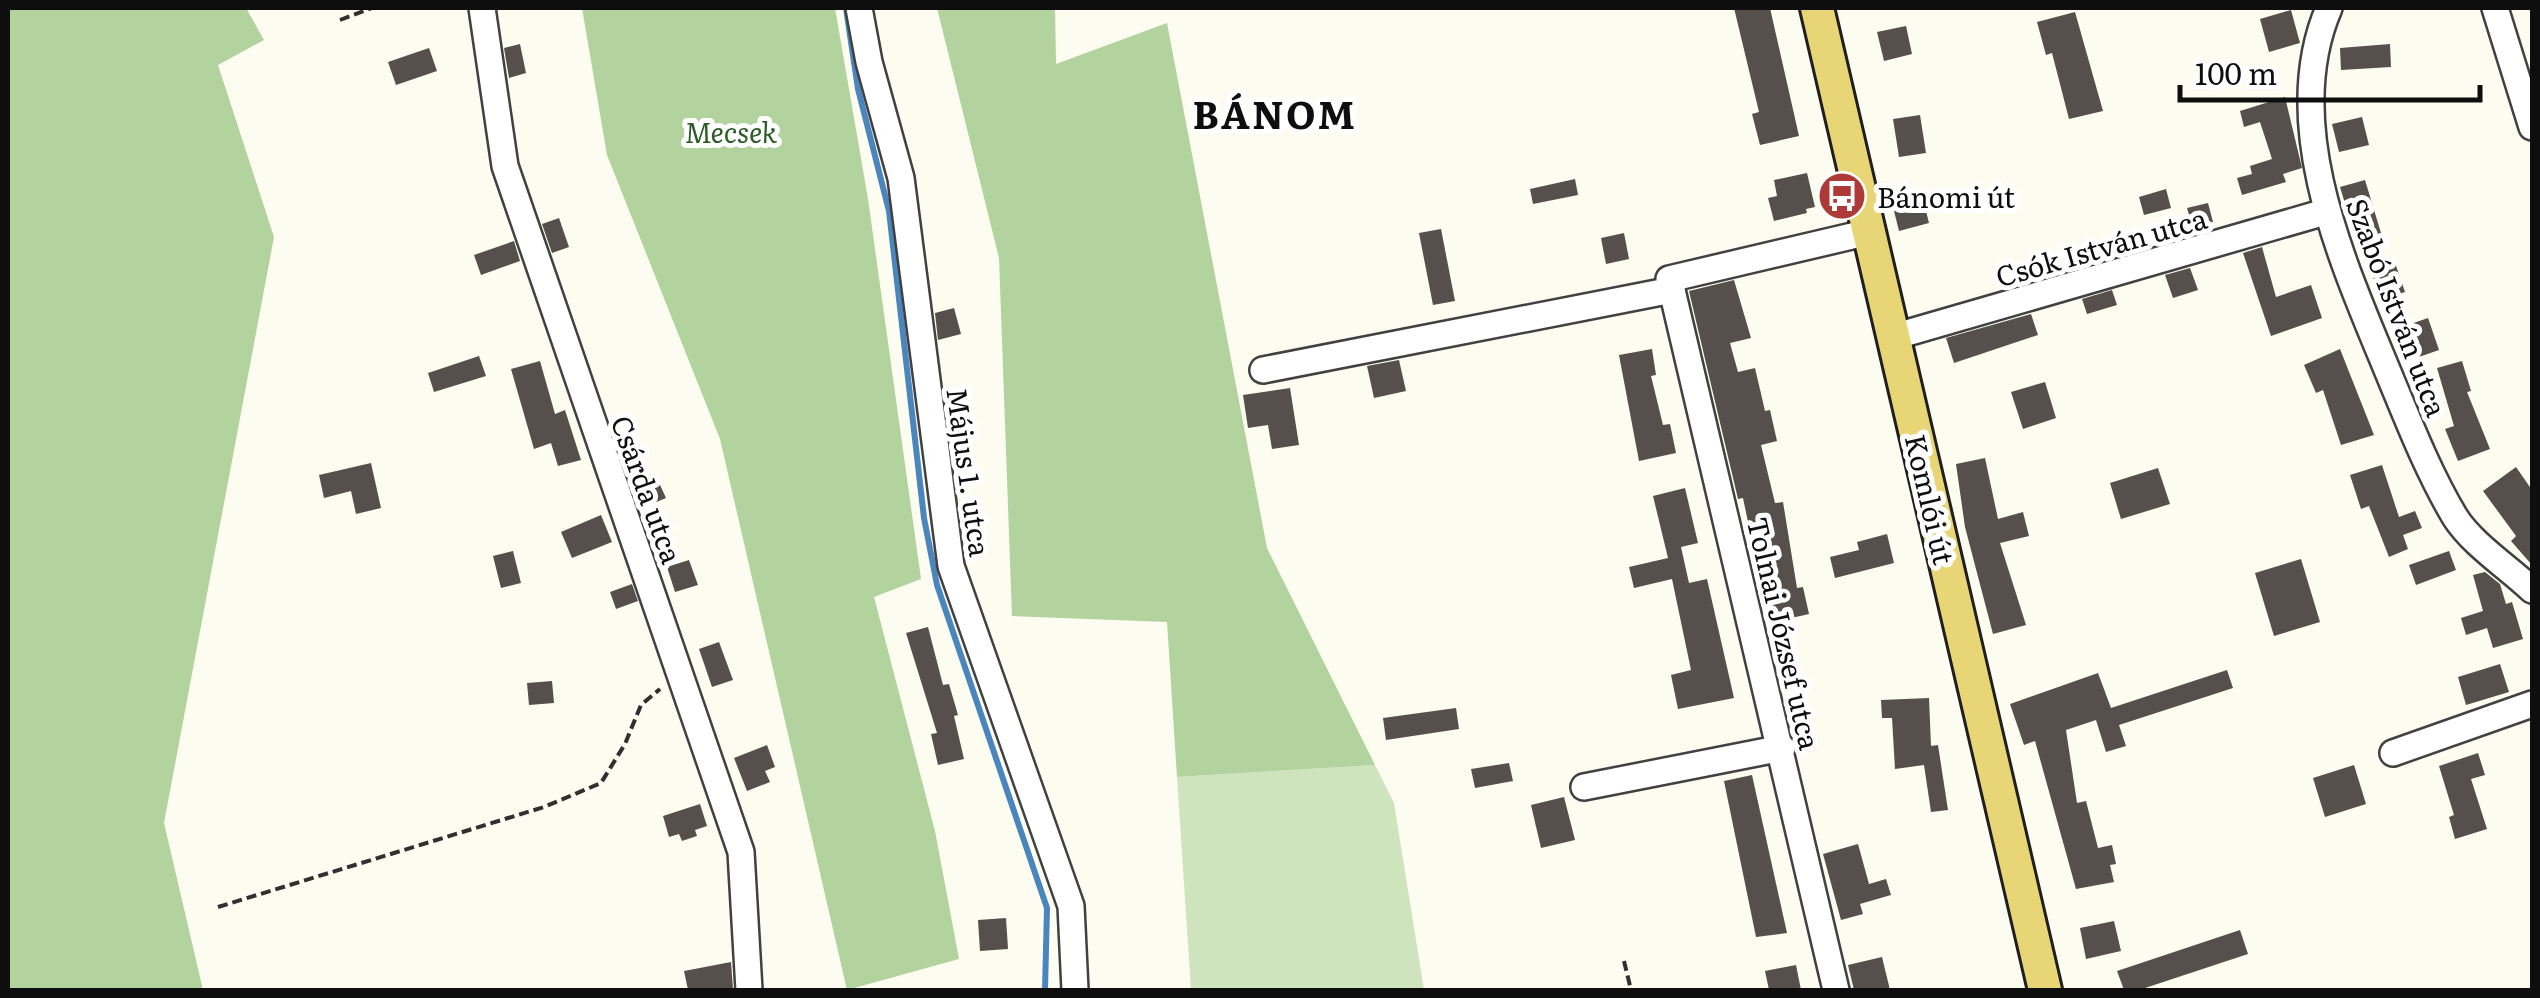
<svg xmlns="http://www.w3.org/2000/svg" width="2540" height="998" font-family="Literata,serif">
<style>
.green{fill:#cee4bd}
.forest{fill:#b2d39e}
.lines{fill:none;stroke-linecap:round;stroke-linejoin:round}
.stream{stroke:#4a86bd;stroke-width:6}
.building{fill:#55504b}
.minor-casing{stroke:#414141;stroke-width:30}
.major-casing{stroke:#1f1f1f;stroke-width:38}
.path{stroke:#303030;stroke-width:4;stroke-dasharray:10 5;stroke-linecap:butt}
.minor{stroke:#fff;stroke-width:25}
.major{stroke:#e8d575;stroke-width:32}
.labels{text-anchor:middle;dominant-baseline:central;stroke-width:10;stroke-linejoin:round;paint-order:stroke}
.park-label{font-size:28px;font-style:italic;fill:#2d5d26;stroke:#fff}
.poi-label{font-size:28px;fill:#0e0e0e;stroke:#fff;text-anchor:start}
.street-label{font-size:28px;fill:#0e0e0e;stroke:#fff}
.district-label{font-size:38px;font-weight:bold;letter-spacing:2.5px;fill:#0e0e0e;stroke:#fff}
</style>
<rect width="100%" height="100%" fill="#fdfcf0"/>
<polygon class="green" points="1375,765 1394,803 1424,990 1191,990 1177,777"/>
<g class="forest">
<polygon points="8,8 246,8 264,40 218,65 274,237 164,823 203,990 8,990"/>
<polygon points="582,8 835,8 868,199 921,579 874,597 935,831 959,959 847,990 720,439 607,155"/>
<polygon points="937,8 1055,8 1056,64 1167,23 1267,548 1375,765 1177,777 1167,622 1012,616 999,258"/>
</g>
<g class="lines">
<polyline class="stream" points="846,8 858,89 889,211 924,518 937,585 1047,908 1045,990"/>
</g>
<g class="building">
<polygon points="1734,8 1770,8 1799,136 1760,145 1752,114 1759,112"/>
<polygon points="2291,10 2300,43 2269,52 2260,19"/>
<polygon points="2075,12 2103,111 2069,119 2052,53 2046,55 2037,22"/>
<polygon points="1906,26 1912,54 1884,61 1877,32"/>
<polygon points="520,44 526,73 509,78 504,48"/>
<polygon points="2390,44 2391,67 2341,70 2340,48"/>
<polygon points="429,48 437,71 396,85 388,62"/>
<polygon points="2285,97 2302,168 2283,174 2286,182 2242,195 2237,178 2252,174 2250,166 2272,159 2260,122 2244,127 2240,111"/>
<polygon points="1920,115 1926,153 1899,157 1893,119"/>
<polygon points="2362,117 2369,145 2339,152 2332,124"/>
<polygon points="1807,173 1815,207 1806,209 1807,213 1774,221 1768,198 1777,196 1774,180"/>
<polygon points="1575,179 1578,195 1533,204 1530,189"/>
<polygon points="2365,180 2381,233 2356,240 2340,187"/>
<polygon points="2166,189 2171,208 2144,215 2139,197"/>
<polygon points="1922,195 1929,223 1899,231 1892,203"/>
<polygon points="2208,203 2213,222 2193,228 2187,208"/>
<polygon points="559,218 569,247 552,253 542,224"/>
<polygon points="1441,229 1455,301 1433,305 1419,233"/>
<polygon points="1624,233 1629,259 1606,264 1601,238"/>
<polygon points="514,241 520,261 481,275 474,255"/>
<polygon points="2262,247 2276,297 2311,285 2322,318 2271,336 2243,253"/>
<polygon points="2394,260 2405,292 2381,300 2370,268"/>
<polygon points="2190,268 2198,290 2173,298 2165,275"/>
<polygon points="1734,280 1751,338 1730,343 1738,372 1755,368 1765,411 1770,410 1777,441 1761,445 1775,503 1783,502 1797,588 1803,587 1809,614 1769,623 1743,498 1738,499 1689,291"/>
<polygon points="2112,290 2117,305 2087,314 2082,299"/>
<polygon points="954,308 961,334 938,340 935,313"/>
<polygon points="2031,314 2038,335 1954,363 1946,338"/>
<polygon points="2428,318 2439,350 2413,359 2402,327"/>
<polygon points="1652,349 1656,375 1651,376 1663,425 1670,424 1676,453 1639,461 1619,355"/>
<polygon points="2340,349 2374,435 2341,445 2323,390 2316,393 2304,365"/>
<polygon points="479,356 486,376 434,392 428,373"/>
<polygon points="1399,360 1406,391 1374,398 1367,366"/>
<polygon points="540,361 555,414 565,410 581,460 558,466 551,443 534,449 511,369"/>
<polygon points="2462,361 2471,391 2467,392 2490,449 2458,461 2445,429 2454,426 2437,368"/>
<polygon points="2045,382 2056,418 2023,429 2011,392"/>
<polygon points="1290,388 1299,445 1272,449 1268,425 1248,428 1243,395"/>
<polygon points="963,402 964,429 950,430 946,403"/>
<polygon points="1985,458 1998,519 2023,512 2029,536 2000,543 2026,625 1993,634 1965,527 1956,464"/>
<polygon points="371,463 381,508 356,514 351,491 324,498 319,475"/>
<polygon points="2382,465 2399,517 2415,511 2422,528 2403,535 2408,549 2389,557 2369,506 2361,509 2350,475"/>
<polygon points="2516,467 2532,490 2532,565 2511,541 2516,536 2483,491"/>
<polygon points="2158,468 2170,504 2121,519 2110,483"/>
<polygon points="655,474 666,498 642,508 632,484"/>
<polygon points="1685,488 1698,543 1681,547 1689,583 1707,579 1734,698 1678,709 1671,675 1691,670 1672,579 1634,588 1629,567 1668,558 1653,496"/>
<polygon points="601,515 612,542 572,558 561,532"/>
<polygon points="1887,534 1894,563 1835,578 1830,557 1859,550 1857,542"/>
<polygon points="513,551 521,583 501,588 493,556"/>
<polygon points="2449,551 2456,570 2416,585 2409,565"/>
<polygon points="2301,559 2320,622 2274,636 2255,573"/>
<polygon points="689,560 698,585 675,592 667,567"/>
<polygon points="2485,572 2500,584 2506,604 2512,602 2523,639 2493,648 2487,628 2466,635 2461,618 2483,611 2473,575"/>
<polygon points="632,584 638,601 616,609 610,592"/>
<polygon points="928,627 943,685 949,684 958,715 954,716 964,759 938,765 931,734 937,733 906,633"/>
<polygon points="719,642 733,680 712,687 699,649"/>
<polygon points="2500,664 2509,692 2466,705 2458,677"/>
<polygon points="2227,670 2233,688 2119,725 2126,746 2106,752 2096,720 2066,730 2077,803 2086,801 2098,848 2112,845 2116,864 2110,865 2114,882 2076,889 2035,741 2024,745 2010,704 2098,673 2111,708"/>
<polygon points="552,681 554,703 529,705 527,683"/>
<polygon points="1929,698 1931,746 1938,745 1948,810 1931,812 1924,765 1895,769 1892,718 1882,718 1881,700"/>
<polygon points="1456,708 1459,729 1386,740 1383,718"/>
<polygon points="767,745 775,767 765,771 770,782 747,791 734,758"/>
<polygon points="2478,753 2485,775 2471,779 2487,829 2455,839 2449,817 2454,815 2439,766"/>
<polygon points="1509,763 1513,781 1475,788 1471,769"/>
<polygon points="2354,765 2366,804 2325,817 2313,778"/>
<polygon points="1752,775 1787,933 1756,937 1724,781"/>
<polygon points="1564,797 1575,840 1541,848 1531,805"/>
<polygon points="700,804 707,826 695,830 697,836 682,841 679,834 669,837 663,816"/>
<polygon points="1858,844 1869,884 1886,879 1891,895 1860,904 1863,914 1841,920 1823,854"/>
<polygon points="1006,918 1008,949 980,951 978,920"/>
<polygon points="2114,921 2121,951 2086,959 2080,928"/>
<polygon points="2240,930 2248,954 2139,990 2124,990 2117,971"/>
<polygon points="1882,957 1890,990 1854,990 1848,965"/>
<polygon points="731,962 733,989 688,990 684,971"/>
<polygon points="1796,965 1801,990 1769,990 1765,971"/>
</g>
<g class="lines">
<g class="minor-casing">
<g id="minor">
<polyline points="482,8 505,166 741,852 749,990"/>
<polyline points="859,8 869,62 901,178 951,566 1071,906 1075,990"/>
<path d="M2329,8c-50,116 14,255 59,364 20,48 40,100 67,145 17,27 54,51 77,73"/>
<polyline points="2495,8 2532,127"/>
<polyline points="1672,290 1836,990"/>
<polyline points="1893,337 2325,212"/>
<polyline points="1263,370 1672,290 1669,279 1869,232"/>
<polyline points="2393,753 2532,704"/>
<polyline points="1584,787 1782,748"/>
</g>
</g>
<g class="major-casing">
<polyline id="major" points="1817,8 2045,990"/>
</g>
<g class="path">
<polyline points="340,20 372,8"/>
<polyline points="218,907 544,807 601,783 625,744 641,705 660,689"/>
<polyline points="1624,961 1631,990"/>
</g>
<use href="#minor" class="minor"/>
<use href="#major" class="major"/>
</g>
<defs>
<g id="bus-disc" transform="scale(2.5)"><circle r="9.5" fill="#ad3a36" stroke="#fff"/><path d="M-5-6H5V4H4V6H2V4H-2V6H-4V4H-5ZM-3.5-4V0h7V-4ZM-3.5 1.2v1.5H-2V1.2ZM2 1.2v1.5H3.5V1.2Z" fill="#fff"/></g>
</defs>
<g fill-rule="evenodd">
<use href="#bus-disc" x="1842" y="196"/>
</g>
<g class="labels">
<g class="park-label">
<text x="731" y="131">Mecsek</text>
</g>
<g class="poi-label">
<text x="1877" y="196">Bánomi út</text>
</g>
<g class="street-label">
<text transform="translate(2101 246) rotate(-16)">Csók István utca</text>
<text transform="translate(2398 307) rotate(69)">Szabó István utca</text>
<text transform="translate(970 472) rotate(82)">Május 1. utca</text>
<text transform="translate(648 489) rotate(70)">Csárda utca</text>
<text transform="translate(1931 499) rotate(77)">Komlói út</text>
<text transform="translate(1785 633) rotate(77)">Tolnai József utca</text>
</g>
<g class="district-label">
<text x="1275" y="112">BÁNOM</text>
</g>
</g>
<rect width="2540" height="998" fill="none" stroke="#0e0e0e" stroke-width="20"/>
<path d="M2180 85v15h300v-15" fill="none" stroke="#0e0e0e" stroke-width="5"/>
<text x="2195" y="85" font-size="30" fill="#0e0e0e" stroke="#ffffff" stroke-width="8" paint-order="stroke">100 m</text>
</svg>
